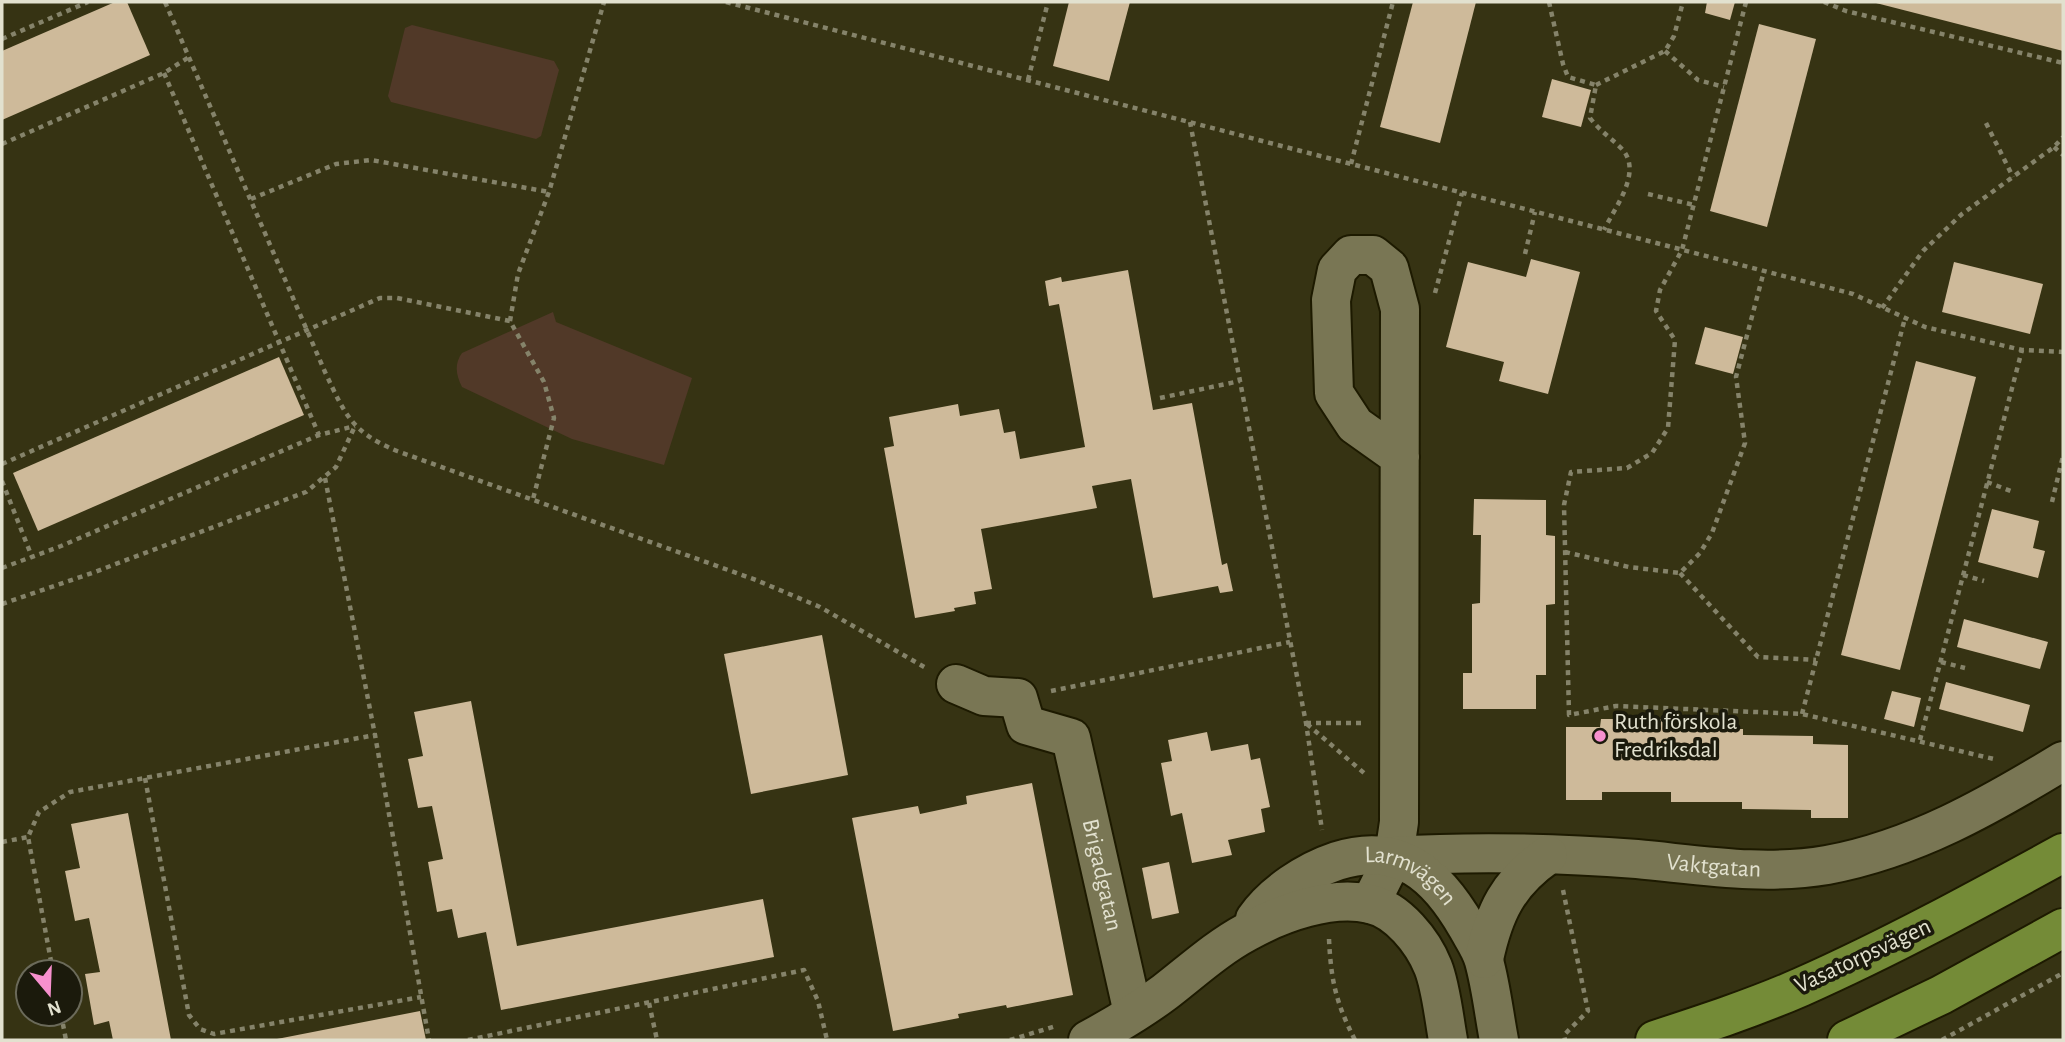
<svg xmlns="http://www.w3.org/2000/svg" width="2065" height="1042" font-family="'Alegreya Sans',sans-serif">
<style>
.green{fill:#513928}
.building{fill:#ceba9a}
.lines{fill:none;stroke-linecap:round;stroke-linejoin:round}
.minor-casing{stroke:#1d1a00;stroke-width:42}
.major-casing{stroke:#1d1a00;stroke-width:42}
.path{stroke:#85836a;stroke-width:4.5;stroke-dasharray:5 5;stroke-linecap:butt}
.minor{stroke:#797654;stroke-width:38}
.major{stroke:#748b37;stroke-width:38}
.poi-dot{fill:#f790ce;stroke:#1b1a0c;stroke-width:2.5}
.labels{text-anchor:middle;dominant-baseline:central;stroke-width:7;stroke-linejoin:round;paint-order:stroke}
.poi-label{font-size:24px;fill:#e2e1cf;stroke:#1b1a0c;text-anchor:start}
.street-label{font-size:24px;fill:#e2e1cf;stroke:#1b1a0c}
</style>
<rect width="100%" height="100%" fill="#363313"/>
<g class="green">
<polygon points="412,25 554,61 559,70 541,136 536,139 391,102 388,96 405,28"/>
<path d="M553,312l3,10 136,56 -28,87 -92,-26 -110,-52c-6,-12 -8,-23 0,-34z"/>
</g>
<g class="building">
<polygon points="115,2 127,2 150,55 2,120 2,51"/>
<polygon points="1069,2 1130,2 1109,81 1053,66"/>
<polygon points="1413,2 1476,2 1440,143 1380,127"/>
<polygon points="1707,2 1735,2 1730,20 1705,13"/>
<polygon points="1876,2 2063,2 2063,51 1876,3"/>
<polygon points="1759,24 1816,39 1767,227 1710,211"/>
<polygon points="1552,79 1591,90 1581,127 1542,117"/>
<polygon points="1531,259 1580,272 1548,394 1499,381 1504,362 1446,347 1468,262 1526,277"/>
<polygon points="1954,262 2043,284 2030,334 1942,312"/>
<polygon points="1128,270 1153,410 1192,403 1222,565 1227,563 1233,591 1220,593 1218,586 1153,598 1131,479 1092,486 1097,508 981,529 992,589 974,592 976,604 954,608 955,611 915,618 884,448 894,446 889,417 958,404 960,416 999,409 1004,433 1015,431 1020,459 1085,447 1059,304 1049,306 1045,281 1061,277 1062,282"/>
<polygon points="1705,327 1743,337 1733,374 1695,364"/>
<polygon points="279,357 304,415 38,531 13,473"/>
<polygon points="1916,361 1976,377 1900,670 1841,655"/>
<polygon points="1474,499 1546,500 1546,535 1555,536 1555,604 1546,605 1546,675 1536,675 1536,709 1463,709 1463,673 1472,673 1472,604 1480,603 1481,535 1473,535"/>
<polygon points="1992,509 2039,521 2033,548 2045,551 2038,578 1978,562"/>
<polygon points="1964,619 2048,642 2040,669 1957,647"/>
<polygon points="822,635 848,775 751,794 724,654"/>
<polygon points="1946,682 2030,705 2023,732 1939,709"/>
<polygon points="1892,691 1921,698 1914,727 1884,719"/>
<polygon points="471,701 517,946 763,899 774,957 501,1010 486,932 458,938 452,909 437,912 428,862 443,859 432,806 418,808 408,759 423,756 414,712"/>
<polygon points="1601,719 1674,719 1675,729 1743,729 1743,735 1813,736 1813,744 1848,745 1848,818 1811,818 1811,810 1742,809 1742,802 1671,802 1671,792 1602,792 1602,800 1566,800 1566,727 1600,727"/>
<polygon points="1207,732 1211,751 1248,744 1251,760 1260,758 1270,807 1261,809 1265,832 1228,840 1232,855 1192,863 1182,813 1171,816 1161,763 1172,761 1168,740"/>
<polygon points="1032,783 1073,995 1007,1008 1006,1005 958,1014 959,1018 893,1031 852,818 918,806 920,814 967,804 966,796"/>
<polygon points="128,813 171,1040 113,1040 109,1021 94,1025 85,974 100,972 89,918 75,921 65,871 80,868 71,824"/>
<polygon points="1169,862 1179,913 1152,919 1142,868"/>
<polygon points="420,1011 426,1040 277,1040 277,1039"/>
</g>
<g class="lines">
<g class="minor-casing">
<g id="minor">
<path id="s1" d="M956,684l28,12 34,2 8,27 45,13 62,275"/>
<polyline points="1394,856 1399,822 1400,309 1389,268 1373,255 1351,255 1337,270 1331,300 1334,393 1355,425 1400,457"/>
<path id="s2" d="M1370,904l24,-48c81,-5 163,-3 243,3 64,6 126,17 190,6 87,-16 162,-59 236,-104"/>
<path id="s3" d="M1255,919c18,-26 52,-48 82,-58 63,-20 100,14 130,66 6,11 14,22 17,34 7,25 10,53 15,79"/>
<path d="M1484,959c10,-47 24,-76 64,-104"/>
<path d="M1088,1040c26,-14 53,-30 77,-48 26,-20 52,-44 82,-60 34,-19 84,-37 123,-28 28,6 53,38 63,63 8,20 11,51 15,73"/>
</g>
</g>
<g class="major-casing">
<g id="major">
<path d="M1655,1040c49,-16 98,-32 146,-53 90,-40 176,-87 262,-134"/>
<polyline points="1847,1040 1941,995 2063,928"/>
</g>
</g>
<g class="path">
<path d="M165,2l160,370c20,42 26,60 72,79l359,129 64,27 106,61"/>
<polyline points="726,2 1853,294 1925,327 2022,350 2063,352"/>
<path d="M1549,2l14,62 5,13 28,8 -6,33c10,13 21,20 32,31 21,23 -7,58 -18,81"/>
<polyline points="1746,2 1682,250 1660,290 1656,311 1675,340 1668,428 1652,453 1627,468 1571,472 1564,505 1569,715 1616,706 1802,714 1994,759 1994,762"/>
<polyline points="1824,2 1846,11 2063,63"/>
<polyline points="2,39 88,2"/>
<polyline points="1665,51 1698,80 1724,87"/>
<polyline points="164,73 319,435 355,426"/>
<polyline points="1028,80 1048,2"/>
<polyline points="1596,85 1665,51 1674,36 1683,2"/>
<polyline points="1190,122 1306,723 1322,830"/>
<polyline points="1986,123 2013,177"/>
<polyline points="2,144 164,73 189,57"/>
<polyline points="2054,147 2063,155"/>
<polyline points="1351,164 1393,2"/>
<polyline points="1648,194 1694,205"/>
<polyline points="251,199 336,164 371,160 549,192"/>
<polyline points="1525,254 1535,212"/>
<polyline points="1435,293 1462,193"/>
<polyline points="1882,308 1923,251 1962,214 2054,147 2063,137"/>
<polyline points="510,321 518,274 549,192 604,2"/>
<polyline points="1160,398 1240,381"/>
<polyline points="2,464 380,298 397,298 510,321 544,382 554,418 533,499"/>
<polyline points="325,478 375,735"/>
<polyline points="2,481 32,557"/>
<polyline points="1987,482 2011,491"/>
<polyline points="2052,502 2063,456"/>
<polyline points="1565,552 1629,567 1680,573 1700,553 1712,533 1745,443 1736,377 1764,271"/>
<polyline points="2,568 61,546 319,435"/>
<polyline points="1680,573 1758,657 1816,660"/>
<polyline points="1963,575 1984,581"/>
<polyline points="2,604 92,573 306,492 336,467 355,426"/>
<polyline points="1941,662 1965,668"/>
<polyline points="1051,691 1290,642"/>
<polyline points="1802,714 1905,318"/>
<polyline points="1306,723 1363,723"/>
<polyline points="1307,724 1364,773"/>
<polyline points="1920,740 2022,350"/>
<polyline points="145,778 189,1015 200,1029 214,1034 421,997"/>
<polyline points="2,842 28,837"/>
<polyline points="1563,890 1588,1011 1564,1035 1565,1040"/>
<path d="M1329,939c2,42 7,64 26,101"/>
<polyline points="53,972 28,837 39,812 70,792 375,735 429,1040"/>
<polyline points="649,1003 657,1040"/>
<polyline points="61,1014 66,1040"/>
<polyline points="468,1040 804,970 818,1001 827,1040"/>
<polyline points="1010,1040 1056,1026"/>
<polyline points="1942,1040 2063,973"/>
</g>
<use href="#minor" class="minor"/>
<use href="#major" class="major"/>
</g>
<circle class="poi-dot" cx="1600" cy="736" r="7"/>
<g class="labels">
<g class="poi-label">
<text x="1614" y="722">Ruth förskola<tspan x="1614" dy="28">Fredriksdal</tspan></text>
</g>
<g class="street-label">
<text stroke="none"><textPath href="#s2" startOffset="374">Vaktgatan</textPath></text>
<text stroke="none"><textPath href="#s1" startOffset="280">Brigadgatan</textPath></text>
<text stroke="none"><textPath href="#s3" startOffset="182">Larmvägen</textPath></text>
<text transform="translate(1863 956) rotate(-25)">Vasatorpsvägen</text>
</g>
</g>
<rect width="2065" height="1042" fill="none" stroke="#e2e1cf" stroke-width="7"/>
<g transform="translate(49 993) rotate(161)"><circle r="33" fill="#1b1a0c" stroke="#6b6a5a" stroke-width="2"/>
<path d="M0-5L12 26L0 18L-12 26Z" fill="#f790ce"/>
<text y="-10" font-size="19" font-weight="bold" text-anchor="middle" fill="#e2e1cf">N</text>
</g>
</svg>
